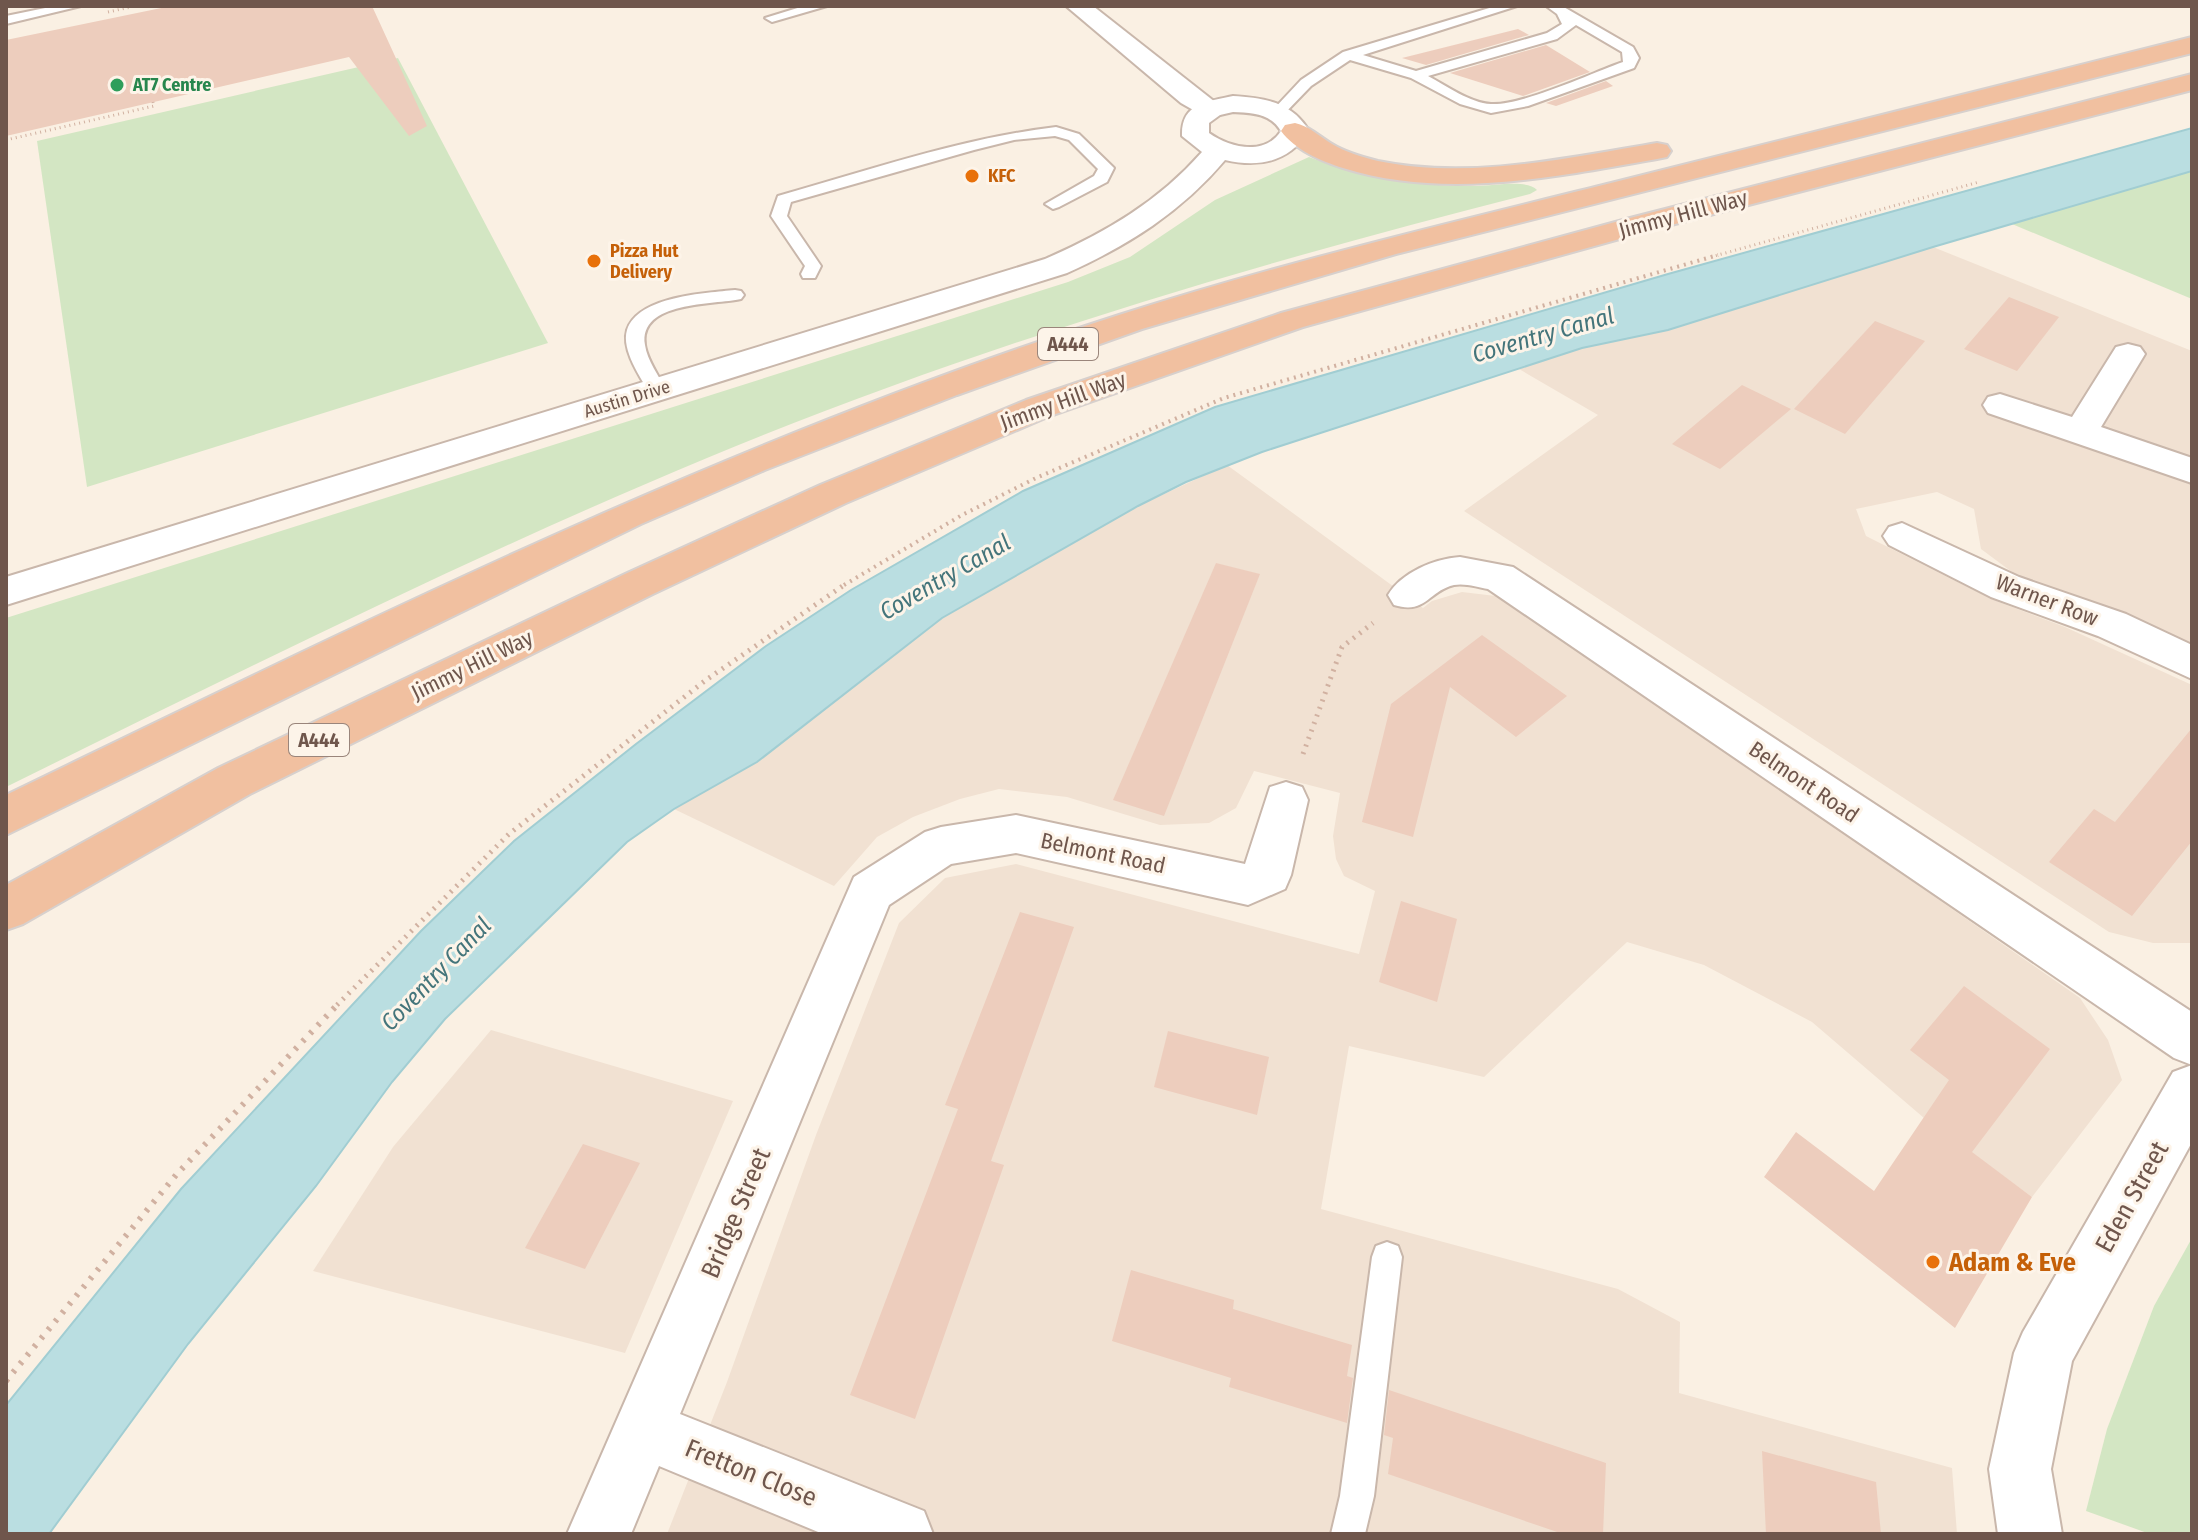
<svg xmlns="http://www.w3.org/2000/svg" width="2198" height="1540" font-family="'Fira Sans Condensed',sans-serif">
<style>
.residential{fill:#f1e1d2}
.green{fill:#d3e6c3}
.water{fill:#badee1;stroke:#a1cdd2;stroke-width:2}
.building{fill:#edcdbd}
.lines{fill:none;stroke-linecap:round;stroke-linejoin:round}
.service-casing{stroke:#c9b7ab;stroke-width:4}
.minor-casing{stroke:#c9b7ab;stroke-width:4}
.tertiary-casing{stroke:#c9b7ab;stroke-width:4}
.trunk-casing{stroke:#d7d0cd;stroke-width:4}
.path-far3{stroke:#d1b1a1;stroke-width:3;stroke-dasharray:1 4;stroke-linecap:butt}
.path-far2{stroke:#d1b1a1;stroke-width:4;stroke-dasharray:2 5;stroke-linecap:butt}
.path-far1{stroke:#d1b1a1;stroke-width:5;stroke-dasharray:2 6;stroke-linecap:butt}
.path{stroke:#d1b1a1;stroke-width:6;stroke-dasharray:3 8;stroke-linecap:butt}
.service{fill:#fff;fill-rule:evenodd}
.minor{fill:#fff;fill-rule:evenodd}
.tertiary{fill:#fff;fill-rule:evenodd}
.trunk{fill:#f1c0a0;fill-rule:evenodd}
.leisure-dot{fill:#2e9e5b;stroke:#fdf4e9;stroke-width:3}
.food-dot{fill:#e8710a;stroke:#fdf4e9;stroke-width:3}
.labels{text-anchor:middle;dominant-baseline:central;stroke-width:6;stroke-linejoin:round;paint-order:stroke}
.far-leisure-label{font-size:18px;font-weight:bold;fill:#27864d;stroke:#fdf4e9;text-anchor:start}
.far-food-label{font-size:18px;font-weight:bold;fill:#c56008;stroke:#fdf4e9;text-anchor:start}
.far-street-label{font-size:18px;fill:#6f564c;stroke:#fdf4e9}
.shield{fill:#fdf4e9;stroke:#9a857b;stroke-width:2}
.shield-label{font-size:20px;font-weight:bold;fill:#6f564c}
.street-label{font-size:22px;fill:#6f564c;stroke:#fdf4e9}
.water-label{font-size:24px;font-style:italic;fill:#44757b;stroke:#fdf4e9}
.near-street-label{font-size:26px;fill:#6f564c;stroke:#fdf4e9}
.near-food-label{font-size:26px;font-weight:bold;fill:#c56008;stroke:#fdf4e9;text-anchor:start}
</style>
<rect width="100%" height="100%" fill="#faf0e3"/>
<g class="residential">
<polygon points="1933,247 2192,351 2192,646 2016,575 1981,549 1974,509 1937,492 1856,509 1866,536 1991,599 2065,627 2192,685 2192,943 2153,943 2109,932 1464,511 1598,415 1519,369 1582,348 1668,330"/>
<polygon points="1227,465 1423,608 1432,601 1462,592 1504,597 2080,998 2108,1040 2122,1080 2032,1197 1924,1118 1812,1022 1704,965 1627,942 1484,1077 1349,1046 1321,1209 1618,1289 1680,1322 1679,1393 1952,1468 1957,1534 667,1534 727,1382 816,1135 899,923 945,878 1016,864 1359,954 1375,891 1344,876 1336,859 1333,836 1340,793 1254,771 1236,808 1209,823 1160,825 1067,797 999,789 960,799 913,817 877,837 834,886 674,809 757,762 942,618 1138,506"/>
<polygon points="491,1030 733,1101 625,1353 313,1271 393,1147"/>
</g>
<g class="green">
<polygon points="398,58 548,343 87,487 37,141"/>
<path d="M1309,157c53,21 111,30 169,29 15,0 50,-7 59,4l-7,4c-280,71 -556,153 -823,264 -238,99 -470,215 -701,329v-169l1062,-336 62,-25 85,-57z"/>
<polygon points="2192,171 2192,299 2012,224"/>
<polygon points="2192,1238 2192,1534 2150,1534 2086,1511 2107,1429 2154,1306"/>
</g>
<polygon class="water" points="2192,128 2192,171 1933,247 1668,330 1582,348 1262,452 1186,482 1138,506 942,618 757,762 674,809 627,842 445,1019 392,1082 316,1186 188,1344 49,1534 6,1534 6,1405 181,1189 421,931 514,841 636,744 766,646 851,590 1023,491 1215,407 1668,274"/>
<g class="building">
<polygon points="171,6 372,6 427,126 409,136 349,57 6,136 6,40"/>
<polygon points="1518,29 1529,35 1426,65 1402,58"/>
<polygon points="1546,45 1590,72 1523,96 1450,73"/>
<polygon points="1606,81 1613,86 1556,106 1546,103"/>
<polygon points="2009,297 2059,317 2017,371 1964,349"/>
<polygon points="1875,321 1925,341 1845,434 1794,409"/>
<polygon points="1742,385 1791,409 1720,469 1672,444"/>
<polygon points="1216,563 1260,574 1164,816 1113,800"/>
<polygon points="1482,635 1567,696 1516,737 1450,687 1413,837 1362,822 1391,704"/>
<polygon points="2192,728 2192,841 2132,916 2049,862 2094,809 2115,822"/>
<polygon points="1401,901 1457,919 1437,1002 1379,982"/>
<polygon points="1020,912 1074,927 991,1161 1004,1165 915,1419 850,1395 958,1109 945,1105"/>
<polygon points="1964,986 2050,1049 1972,1152 2032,1197 1955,1328 1764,1177 1796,1132 1874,1191 1949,1080 1910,1050"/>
<polygon points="1168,1031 1269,1057 1257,1115 1154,1087"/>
<polygon points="583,1144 640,1163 585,1269 525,1248"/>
<polygon points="1131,1270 1234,1300 1233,1309 1352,1345 1347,1376 1353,1378 1347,1423 1229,1387 1231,1378 1112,1341"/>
<polygon points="1389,1390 1606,1463 1603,1534 1563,1534 1388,1474 1393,1438 1384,1435"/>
<polygon points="1762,1451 1876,1482 1881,1534 1766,1534"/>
</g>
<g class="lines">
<g class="service-casing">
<g id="service">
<polygon points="55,6 81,6 6,24 6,16"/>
<polygon points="804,6 827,6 772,22 765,18"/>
<path d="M1496,6h21l-154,49 53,16 131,-38 15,-9 -5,-10 -11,-8h16l71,41 6,11 -5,10 -106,38 -37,7 -31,-9 -49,-26 -61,-18 -39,26 -28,29h-10l-2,-3 30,-32 42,-28zM1576,25l46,27 1,10c-31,11 -102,44 -132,42 -21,-1 -44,-18 -63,-28l129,-37z"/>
<path d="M1056,127l23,7 35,34 -7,14 -48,25 -6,2 -8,-5 49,-28 4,-7 -29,-29 -14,-4 -41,4 -40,10 -183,52 -4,14 34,50 -6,12h-12l-2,-4 4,-8 -34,-50 7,-20c92,-26 184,-58 278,-69z"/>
<path d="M735,290l6,1 3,4 -3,4c-27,6 -103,2 -96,46 2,15 14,31 21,45l-9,6 -7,-2c-9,-16 -29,-44 -23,-64 11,-34 79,-37 108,-40z"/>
<polygon points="1387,1242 1398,1246 1402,1257 1374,1496 1365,1534 1331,1534 1340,1496 1372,1257 1376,1246"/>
</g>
</g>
<g class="minor-casing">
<g id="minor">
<polygon points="1066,6 1093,6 1224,109 1220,115 1202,115 1181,103"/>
<polygon points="2128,344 2140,347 2145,354 2101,427 2192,458 2192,483 1988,413 1983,405 1988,397 2000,394 2072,417 2116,347"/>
<polygon points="1902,523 2019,577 2126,614 2192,645 2192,679 2098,636 1991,597 1889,545 1883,536 1889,527"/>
<path d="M1460,557l53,10 679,445v130l-120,219 -21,108 11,65h-64l-9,-65 25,-116 9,-21 150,-260 19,-7 -18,-7 -686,-469c-10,-2 -23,-6 -34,-4 -26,6 -28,30 -60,20l-6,-10c14,-23 46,-36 72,-38z"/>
<polygon points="1286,782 1302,787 1308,800 1291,875 1285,889 1248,905 1016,853 951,864 889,905 680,1414 924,1511 933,1534 823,1534 659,1466 631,1534 567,1534 854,877 925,832 941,827 1016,815 1245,864 1270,787"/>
</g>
</g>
<g class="tertiary-casing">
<path id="tertiary" d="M1233,96c32,2 59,6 76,35 -20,31 -49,37 -84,29 -44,52 -96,85 -158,113l-1061,332v-28l1039,-318c60,-26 113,-57 157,-107l-20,-16c-1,-33 24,-34 51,-40zM1233,112c19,1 37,1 48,19 -16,25 -51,17 -72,2v-10l11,-8z"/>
</g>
<g class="trunk-casing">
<g id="trunk">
<path d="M2192,37v16l-796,201 -254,75 -185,66 -192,75 -124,54 -635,311v-40c364,-176 727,-357 1113,-480 163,-52 330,-92 496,-133 192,-48 385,-97 577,-145z"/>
<polygon points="2192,74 2192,90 1652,230 1303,327 1050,416 846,503 653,594 250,794 23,924 6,930 6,885 218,768 625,574 820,485 1026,400 1281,313 1630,218"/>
<path d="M1295,123c14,3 24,13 37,21 13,8 30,13 46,17 91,19 189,-3 279,-18l10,2 4,6 -4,6 -10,2c-103,18 -212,41 -314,9 -22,-7 -48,-18 -62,-37l4,-6z"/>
</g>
</g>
<g class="path-far3">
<polyline points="108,12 135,6"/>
<polyline points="6,140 154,106 153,102"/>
<polyline points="1711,257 1979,182"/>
</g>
<polyline class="path-far2" points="844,585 962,515 1036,478 1224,398 1718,255"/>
<g class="path-far1">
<polyline points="1303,754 1342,647 1373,623"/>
<polyline points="337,1005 509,834 706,680 847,583"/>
</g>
<polyline class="path" points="6,1381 176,1175 339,1003"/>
<use href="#service" class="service"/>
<use href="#minor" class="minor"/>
<use href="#tertiary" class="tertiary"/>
<use href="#trunk" class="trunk"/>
</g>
<circle class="leisure-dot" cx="117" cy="85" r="8"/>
<g class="food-dot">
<circle cx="972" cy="176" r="8"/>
<circle cx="594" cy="261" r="8"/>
<circle cx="1933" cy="1262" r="8"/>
</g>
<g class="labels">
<g class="far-leisure-label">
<text x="133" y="85">AT7 Centre</text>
</g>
<g class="far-food-label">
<text x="988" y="176">KFC</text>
<text x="610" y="251">Pizza Hut<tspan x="610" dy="21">Delivery</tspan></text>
</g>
<g class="far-street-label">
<text transform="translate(627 399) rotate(-17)">Austin Drive</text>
</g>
<g class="shield">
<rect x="1038" y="328" width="60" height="32" rx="6"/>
<rect x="289" y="724" width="60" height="32" rx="6"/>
</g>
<g class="shield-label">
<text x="1068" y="344">A444</text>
<text x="319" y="740">A444</text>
</g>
<g class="street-label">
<text transform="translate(1683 214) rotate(-15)">Jimmy Hill Way</text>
<text transform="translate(1063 401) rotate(-20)">Jimmy Hill Way</text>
<text transform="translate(2047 600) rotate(21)">Warner Row</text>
<text transform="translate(472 665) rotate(-26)">Jimmy Hill Way</text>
<text transform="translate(1804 782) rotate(34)">Belmont Road</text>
<text transform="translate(1103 853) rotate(12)">Belmont Road</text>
</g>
<g class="water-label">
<text transform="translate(1543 335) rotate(-16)">Coventry Canal</text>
<text transform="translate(945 577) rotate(-30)">Coventry Canal</text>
<text transform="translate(436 974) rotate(-46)">Coventry Canal</text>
</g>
<g class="near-street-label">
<text transform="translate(2132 1197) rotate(-61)">Eden Street</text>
<text transform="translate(736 1213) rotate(-67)">Bridge Street</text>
<text transform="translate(751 1473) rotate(22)">Fretton Close</text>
</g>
<g class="near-food-label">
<text x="1949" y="1262">Adam &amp; Eve</text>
</g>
</g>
<rect width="2198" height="1540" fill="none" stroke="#6f564c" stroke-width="16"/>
</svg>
